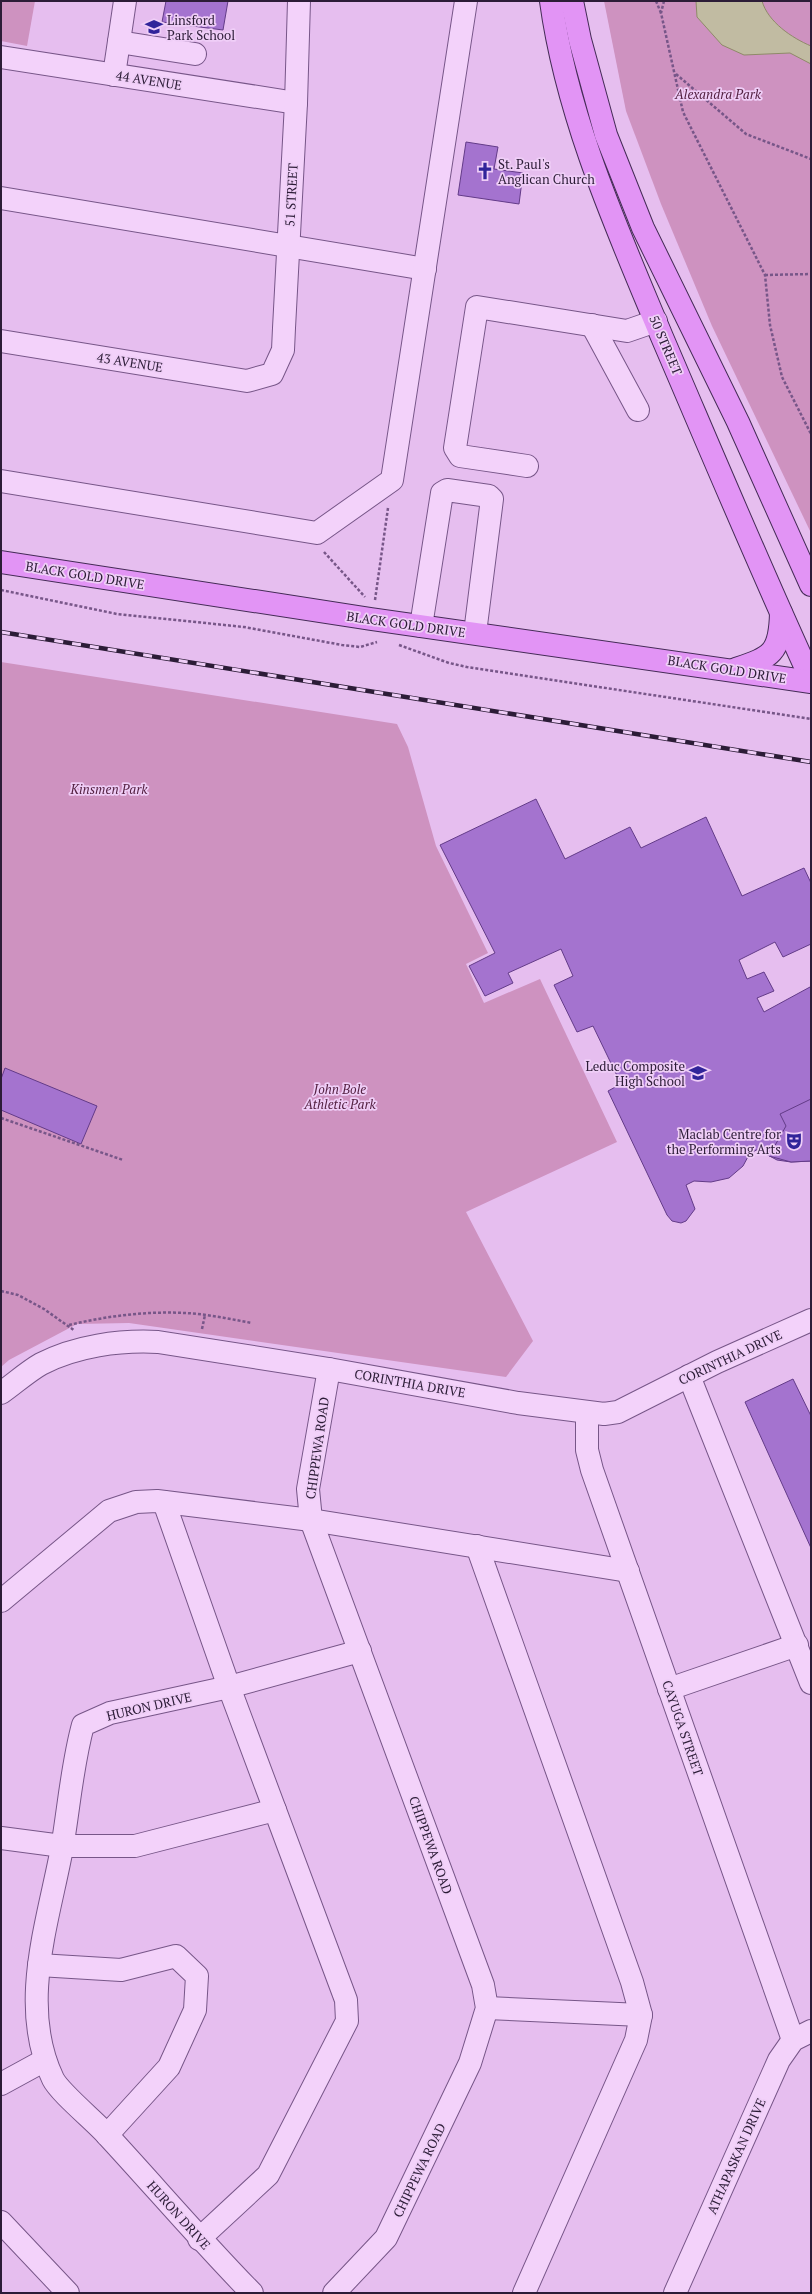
<svg xmlns="http://www.w3.org/2000/svg" width="812" height="2294" font-family="'PT Serif',serif">
<style>
.green{fill:#ce92c0}
.water{fill:#c1bba2;stroke:#8f8a69}
.building{fill:#a473cf;stroke:#633b88}
.lines{fill:none;stroke-linecap:round;stroke-linejoin:round}
.minor-casing{stroke:#775688;stroke-width:24}
.major-casing{stroke:#442b56;stroke-width:24}
.path{stroke:#775688;stroke-width:2.5;stroke-dasharray:3 2;stroke-linecap:butt}
.minor{stroke:#f3d2fa;stroke-width:22}
.major{stroke:#e294f5;stroke-width:22}
.rail-casing{stroke:#2c1c37;stroke-width:4.5}
.rail{stroke:#efcef7;stroke-width:3;stroke-dasharray:9;stroke-linecap:butt}
.labels{text-anchor:middle;dominant-baseline:central;stroke-width:3.5;stroke-linejoin:round;paint-order:stroke}
.poi-label{font-size:13px;fill:#2c1c37;stroke:#efcef7;text-anchor:start}
.street-label{font-size:13px;fill:#2c1c37;stroke:#efcef7}
.park-label{font-size:13px;font-style:italic;fill:#542142;stroke:#efcef7}
</style>
<rect width="100%" height="100%" fill="#e6beef"/>
<g class="green">
<polygon points="1,1 35,1 27,46 1,41"/>
<polygon points="604,1 811,1 811,533 712,326 661,204 626,111"/>
<polygon points="1,662 397,724 408,747 436,846 488,953 466,964 484,1003 540,979 617,1142 466,1212 533,1341 506,1377 129,1323 77,1324 9,1360 1,1367"/>
</g>
<path class="water" d="M696,1h66c6,21 30,37 49,45v18l-21,-11 -46,2 -22,-10 -25,-28z"/>
<g class="building">
<polygon points="166,1 228,1 223,30 162,22"/>
<polygon points="466,142 498,147 494,169 523,173 519,204 458,195"/>
<polygon points="536,799 565,859 630,827 641,848 706,817 742,896 804,868 811,883 811,944 783,957 775,942 739,960 747,979 764,972 774,991 757,998 764,1012 810,987 811,989 811,1161 791,1162 777,1160 764,1153 761,1148 750,1153 743,1166 729,1178 711,1182 694,1181 686,1185 695,1209 686,1221 681,1223 672,1221 667,1215 608,1091 621,1084 593,1026 577,1032 554,985 573,976 561,949 508,973 513,983 485,996 469,966 495,953 440,845"/>
<polygon points="5,1068 97,1106 81,1144 1,1110 1,1079"/>
<polygon points="811,1099 811,1161 791,1162 769,1156 786,1126 780,1114"/>
<polygon points="793,1379 811,1416 811,1548 745,1402"/>
</g>
<g class="lines">
<g class="minor-casing">
<g id="minor">
<polyline points="119,42 195,54"/>
<polyline points="1,57 296,103"/>
<polyline points="114,75 125,1"/>
<polyline points="1,198 425,269"/>
<polyline points="592,325 638,410"/>
<polyline points="1,341 247,381 272,374 283,350 284,328 296,103 299,1"/>
<polyline points="527,466 460,456 455,448 477,307 627,331 656,321"/>
<polyline points="1,481 317,533 392,480 466,1"/>
<polyline points="421,626 442,493 447,490 489,496 492,499 475,633"/>
<polyline points="329,1369 308,1489 311,1520 483,1985 487,2008 470,2063 386,2238 334,2293"/>
<polyline points="689,1376 811,1683"/>
<path d="M1,1393c13,-9 26,-21 40,-29 35,-18 78,-24 117,-22l171,27 189,34 86,11 14,-2 99,-50 94,-42"/>
<polyline points="587,1414 587,1450 592,1470 793,2040"/>
<polyline points="164,1502 229,1687 346,2000 347,2021 268,2175 199,2239"/>
<polyline points="477,1546 632,1982 641,2015 636,2040 524,2293"/>
<polyline points="1,1601 109,1511 136,1502 157,1501 311,1520 628,1571"/>
<polyline points="669,1689 797,1645"/>
<polyline points="1,1838 62,1846 135,1846 275,1810"/>
<polyline points="39,1965 121,1970 176,1956 197,1976 195,2010 169,2067 107,2135"/>
<polyline points="487,2008 641,2015"/>
<polyline points="1,2084 45,2060"/>
<polyline points="1,2222 68,2293"/>
<path d="M252,2293c-50,-51 -96,-105 -144,-157 -12,-14 -48,-43 -55,-57 -35,-73 -5,-156 9,-231 7,-41 10,-83 21,-123l27,-12 119,-26 131,-36"/>
<polyline points="675,2293 779,2060 793,2040 811,2031"/>
</g>
</g>
<g class="major-casing">
<g id="major">
<path d="M551,1c16,117 66,228 111,336 49,114 97,229 149,342"/>
<polyline points="572,1 580,40 606,135 643,228 738,422 811,585"/>
<polyline points="1,562 371,619 811,682"/>
<path d="M736,669c36,-12 44,-16 45,-56"/>
</g>
</g>
<g class="path">
<polyline points="656,1 661,13"/>
<polyline points="664,1 661,13 683,112 765,275 770,325 782,377 811,434"/>
<polyline points="676,74 746,134 811,159"/>
<polyline points="765,275 811,274"/>
<polyline points="324,552 365,597"/>
<polyline points="1,590 117,614 244,627 342,645 360,647 377,642"/>
<polyline points="375,600 388,508"/>
<polyline points="399,645 449,663 467,667 811,719"/>
<polyline points="1,1118 123,1160"/>
<polyline points="1,1291 18,1295 44,1309 75,1331"/>
<path d="M69,1325c38,-9 77,-14 116,-12 22,1 45,6 67,10"/>
<polyline points="202,1329 205,1315"/>
</g>
<use href="#minor" class="minor"/>
<use href="#major" class="major"/>
<g class="rail-casing">
<polyline id="rail" points="1,632 811,762"/>
</g>
<use href="#rail" class="rail"/>
</g>
<defs>
<g id="school-bare" transform="scale(1.38)"><path d="M0-5L7-2L0 1L-7-2ZM-4 1L0 2.5L4 1V4Q0 6-4 4Z" fill="#31249a" stroke="#efcef7" stroke-width="2.5" paint-order="stroke"/></g>
<g id="church-bare" transform="scale(1.38)"><path d="M-1.2-6h2.4v3.5h3.3v2.4h-3.3V6h-2.4V-.1h-3.3v-2.4h3.3Z" fill="#31249a" stroke="#efcef7" stroke-width="2.5" paint-order="stroke"/></g>
<g id="theatre-bare" transform="scale(1.38)"><path d="M-5-5.5Q0-4 5-5.5V0Q5 5 0 6Q-5 5-5 0ZM-3.3-2.5H-1v1.5H-3.3ZM1-2.5H3.3v1.5H1ZM-2.8 1Q0 5.5 2.8 1Z" fill="#31249a" stroke="#efcef7" stroke-width="2.5" paint-order="stroke"/></g>
</defs>
<g fill-rule="evenodd">
<use href="#school-bare" x="154" y="27"/>
<use href="#church-bare" x="485" y="171"/>
<use href="#school-bare" x="698" y="1073"/>
<use href="#theatre-bare" x="794" y="1141"/>
</g>
<g class="labels">
<g class="poi-label">
<text x="167" y="20">Linsford<tspan x="167" dy="15">Park School</tspan></text>
<text x="498" y="164">St. Paul's<tspan x="498" dy="15">Anglican Church</tspan></text>
<text x="685" y="1066" text-anchor="end">Leduc Composite<tspan x="685" dy="15">High School</tspan></text>
<text x="781" y="1134" text-anchor="end">Maclab Centre for<tspan x="781" dy="15">the Performing Arts</tspan></text>
</g>
<g class="street-label">
<text transform="translate(149 80) rotate(9)">44 AVENUE</text>
<text transform="translate(291 195) rotate(-87)">51 STREET</text>
<text transform="translate(666 345) rotate(67)">50 STREET</text>
<text transform="translate(130 362) rotate(9)">43 AVENUE</text>
<text transform="translate(85 575) rotate(9)">BLACK GOLD DRIVE</text>
<text transform="translate(406 624) rotate(8)">BLACK GOLD DRIVE</text>
<text transform="translate(727 669) rotate(9)">BLACK GOLD DRIVE</text>
<text transform="translate(730 1357) rotate(-25)">CORINTHIA DRIVE</text>
<text transform="translate(410 1383) rotate(10)">CORINTHIA DRIVE</text>
<text transform="translate(317 1448) rotate(-82)">CHIPPEWA ROAD</text>
<text transform="translate(149 1706) rotate(-13)">HURON DRIVE</text>
<text transform="translate(683 1728) rotate(71)">CAYUGA STREET</text>
<text transform="translate(431 1845) rotate(70)">CHIPPEWA ROAD</text>
<text transform="translate(736 2156) rotate(-66)">ATHAPASKAN DRIVE</text>
<text transform="translate(419 2170) rotate(-64)">CHIPPEWA ROAD</text>
<text transform="translate(179 2215) rotate(48)">HURON DRIVE</text>
</g>
<g class="park-label">
<text x="718" y="94">Alexandra Park</text>
<text x="109" y="789">Kinsmen Park</text>
<text x="340" y="1089">John Bole<tspan x="340" dy="15">Athletic Park</tspan></text>
</g>
</g>
<rect width="812" height="2294" fill="none" stroke="#2c1c37" stroke-width="4"/>
</svg>
